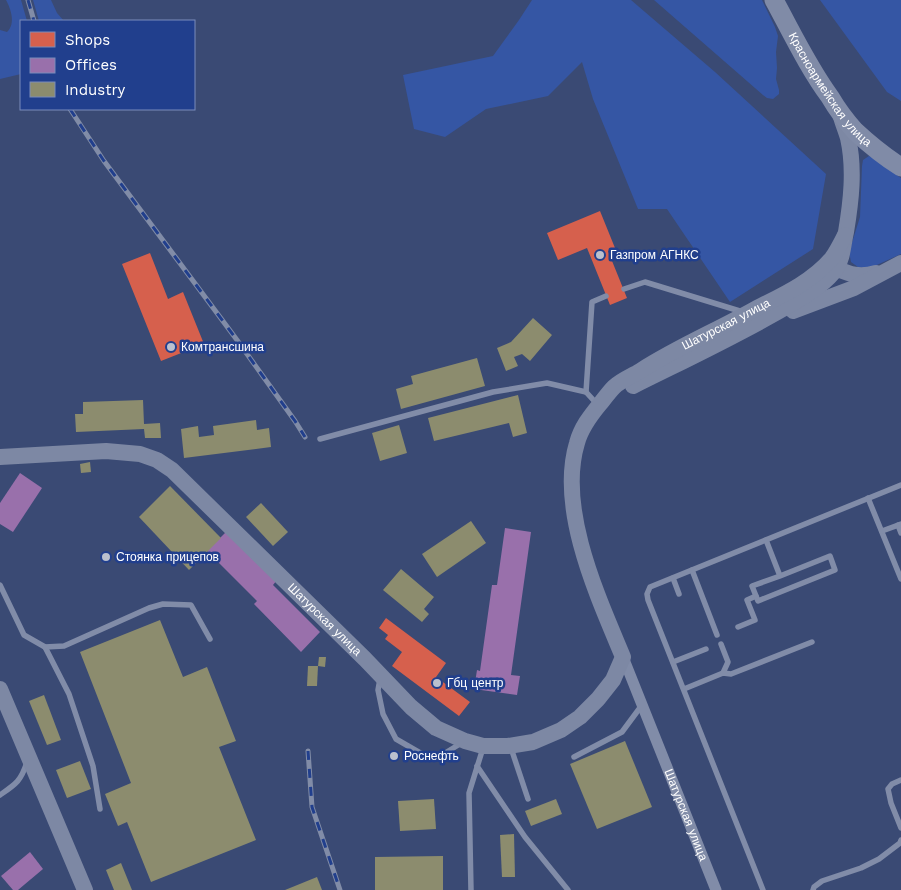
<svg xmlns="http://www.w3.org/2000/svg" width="901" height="890" font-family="'Work Sans',sans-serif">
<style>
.green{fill:#3556a4}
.shops{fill:#d6604d}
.offices{fill:#9970ab}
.industry{fill:#8c8c6e}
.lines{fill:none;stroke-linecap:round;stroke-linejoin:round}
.lane{stroke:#818ca8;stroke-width:5.5}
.street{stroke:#818ca8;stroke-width:11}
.secondary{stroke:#7d88a4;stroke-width:16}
.primary{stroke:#808ba7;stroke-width:19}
.rail-casing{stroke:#818ca7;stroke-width:5}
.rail{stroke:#213f8d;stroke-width:3;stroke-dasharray:9;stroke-linecap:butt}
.poi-dot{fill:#bac0ce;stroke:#213f8d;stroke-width:2}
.labels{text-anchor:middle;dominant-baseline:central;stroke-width:5;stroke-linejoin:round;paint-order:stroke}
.street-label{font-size:12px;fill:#fff;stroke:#213f8d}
.poi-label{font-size:12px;fill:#fff;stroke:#213f8d;text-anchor:start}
</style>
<rect width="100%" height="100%" fill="#3a4a74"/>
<g class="green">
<path d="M6,0h15l6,21h-6v53l-21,5v-49l7,2c9,-8 4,-23 -1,-32z"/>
<polygon points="33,0 51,0 57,13 64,21 39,21"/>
<polygon points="532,0 631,0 715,72 826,174 813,249 730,302 667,209 638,209 593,99 582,62 548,96 486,109 445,137 414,129 403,75 493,56 519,20"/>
<polygon points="654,0 762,0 775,27 778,36 776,52 777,68 776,79 779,90 779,94 773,99 767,98 763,95"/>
<polygon points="820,0 901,0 901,101 887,92"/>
<path d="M869,156c13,3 21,15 32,22v76l-33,15 -10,-2 -7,-5 -2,-10 11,-35 2,-51 1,-6z"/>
</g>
<g class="shops">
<polygon points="600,211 615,248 608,251 627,298 610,305 587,248 558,260 547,233"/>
<polygon points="150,253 168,299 183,292 204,344 161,361 122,264"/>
<polygon points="386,618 446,663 436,677 470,702 459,716 392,666 402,652 385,639 388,635 379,628"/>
</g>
<g class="offices">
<polygon points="20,473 42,488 13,532 0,524 0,503"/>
<polygon points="505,528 531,532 511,675 520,676 517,695 474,689 477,670 480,671 492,585 497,585"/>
<polygon points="227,531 277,580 273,585 320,632 301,652 254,604 257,601 207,551"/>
<polygon points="30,852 43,869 18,890 13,890 1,876"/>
</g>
<g class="industry">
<polygon points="533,318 552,335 530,361 522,354 514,357 518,366 506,371 497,348 511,342"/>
<polygon points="477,358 485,386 401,409 396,389 413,384 411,376"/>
<polygon points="518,395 527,433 513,437 509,423 434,441 428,418"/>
<polygon points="143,400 144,424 160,423 161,438 145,438 144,429 76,432 75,414 83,414 83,402"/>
<polygon points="256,420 257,430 269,428 271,447 184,458 181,429 198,426 199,437 214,435 213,426"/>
<polygon points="399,425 407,453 380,461 372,433"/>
<polygon points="90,462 91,472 81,473 80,464"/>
<polygon points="170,486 221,538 189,570 139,517"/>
<polygon points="261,503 288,532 273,546 246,517"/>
<polygon points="471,521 486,543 437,577 422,554"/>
<polygon points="401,569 434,597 424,609 429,614 422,622 383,590"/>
<polygon points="160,620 183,677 207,667 236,741 219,747 256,840 151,882 127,822 118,826 105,794 131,783 80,652"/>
<polygon points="319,657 326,657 325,667 318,666"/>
<polygon points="308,666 318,666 317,686 307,686"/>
<polygon points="44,695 61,740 47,745 29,701"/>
<polygon points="625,741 652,807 597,829 570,764"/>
<polygon points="80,761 91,789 67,798 56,770"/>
<polygon points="434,799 436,829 400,831 398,801"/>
<polygon points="556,799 562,814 531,826 525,811"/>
<polygon points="514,834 515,877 502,877 500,835"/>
<polygon points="443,856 443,890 375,890 375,857"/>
<polygon points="121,863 132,890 114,890 106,870"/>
<polygon points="317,877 322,890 285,890"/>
</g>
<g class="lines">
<g class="lane">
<polyline points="624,289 645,282 743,312"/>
<polyline points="597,404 586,392 592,302 606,296"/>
<polyline points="320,439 493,392 547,383 586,392"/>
<polyline points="868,498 901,579"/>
<polyline points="898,525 901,533"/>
<polyline points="882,531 901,524"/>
<polyline points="766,540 780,576 752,586 758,601 835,570 830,556 780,576"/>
<polyline points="692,570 717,635"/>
<polyline points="673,578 679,594"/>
<polyline points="0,585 24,635 45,647 64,646 149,608 163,604 191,605 210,639"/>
<polyline points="738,627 755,620 747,600 756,596"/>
<polyline points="721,644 728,662 723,673"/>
<polyline points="45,647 69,694 93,766 100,809"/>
<polyline points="673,662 706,649"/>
<polyline points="380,679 378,690 383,714 396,739 422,754 442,755 463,742"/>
<polyline points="684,689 723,673 731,674 812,642"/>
<polyline points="511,748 528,799"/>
<polyline points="574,757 622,732 642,705"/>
<polyline points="477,766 525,837 568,890"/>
<polyline points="901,780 892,784 888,789 891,803 901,828"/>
<path d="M0,795c16,-11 21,-14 27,-33"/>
<polyline points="471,890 469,793 483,748"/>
<polyline points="763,890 648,600 647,594 650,587 901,485"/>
<polyline points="813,890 814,887 822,881 861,868 879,859 900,843 901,840"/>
</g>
<path class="street" id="s1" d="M623,657l93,233"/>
<g class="secondary">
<path d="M828,265c18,7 27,14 48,8"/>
<polyline points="793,311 854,288 901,263"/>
<path d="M633,386c54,-27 110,-53 162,-84 14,-9 31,-19 41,-33 7,-11 7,-24 10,-37 5,-30 9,-63 2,-94 -2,-7 -5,-14 -7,-21"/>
<path id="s2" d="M0,457l106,-6 34,3 17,6 15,10 193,189 46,48 25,21 29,13 18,5h25l25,-4 28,-12 19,-13 18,-18 15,-19 10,-23c-25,-60 -66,-148 -46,-214 4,-15 13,-27 23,-39 4,-5 9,-12 14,-17 7,-7 18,-11 26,-16 37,-24 78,-41 117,-63 26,-13 56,-27 75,-50 5,-7 9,-15 13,-23"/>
<polyline points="0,689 85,890"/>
</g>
<path class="primary" id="s3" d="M774,0c18,33 34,67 56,97 7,12 16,24 25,34 14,13 30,26 46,36"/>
<g class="rail-casing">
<g id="rail">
<polyline points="28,0 34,21"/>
<polyline points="70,109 104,161 237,340 295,421 305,437"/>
<polyline points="308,751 312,807 340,890"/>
</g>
</g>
<use href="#rail" class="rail"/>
</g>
<g class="poi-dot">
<circle cx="600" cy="255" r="5"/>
<circle cx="171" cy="347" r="5"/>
<circle cx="106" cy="557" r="5"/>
<circle cx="437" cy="683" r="5"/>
<circle cx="394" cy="756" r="5"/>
</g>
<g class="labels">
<g class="street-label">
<text stroke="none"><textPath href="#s3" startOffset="106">Красноармейская улица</textPath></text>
<text stroke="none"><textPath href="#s2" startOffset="1194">Шатурская улица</textPath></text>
<text stroke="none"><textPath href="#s2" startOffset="390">Шатурская улица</textPath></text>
<text stroke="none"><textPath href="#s1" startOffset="170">Шатурская улица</textPath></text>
</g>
<g class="poi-label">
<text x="610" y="255">Газпром АГНКС</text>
<text x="181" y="347">Комтрансшина</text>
<text x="116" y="557">Стоянка прицепов</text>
<text x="447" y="683">Гбц центр</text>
<text x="404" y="756">Роснефть</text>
</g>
</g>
<rect x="20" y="20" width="175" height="90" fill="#213f8d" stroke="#7a8cbb"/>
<rect x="30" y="32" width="25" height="15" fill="#d6604d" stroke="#7a8cbb"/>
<text x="65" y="45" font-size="15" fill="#ffffff">Shops</text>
<rect x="30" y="58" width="25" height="15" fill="#9970ab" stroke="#7a8cbb"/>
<text x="65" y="70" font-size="15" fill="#ffffff">Offices</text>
<rect x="30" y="82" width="25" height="15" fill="#8c8c6e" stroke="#7a8cbb"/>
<text x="65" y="95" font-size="15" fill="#ffffff">Industry</text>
</svg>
